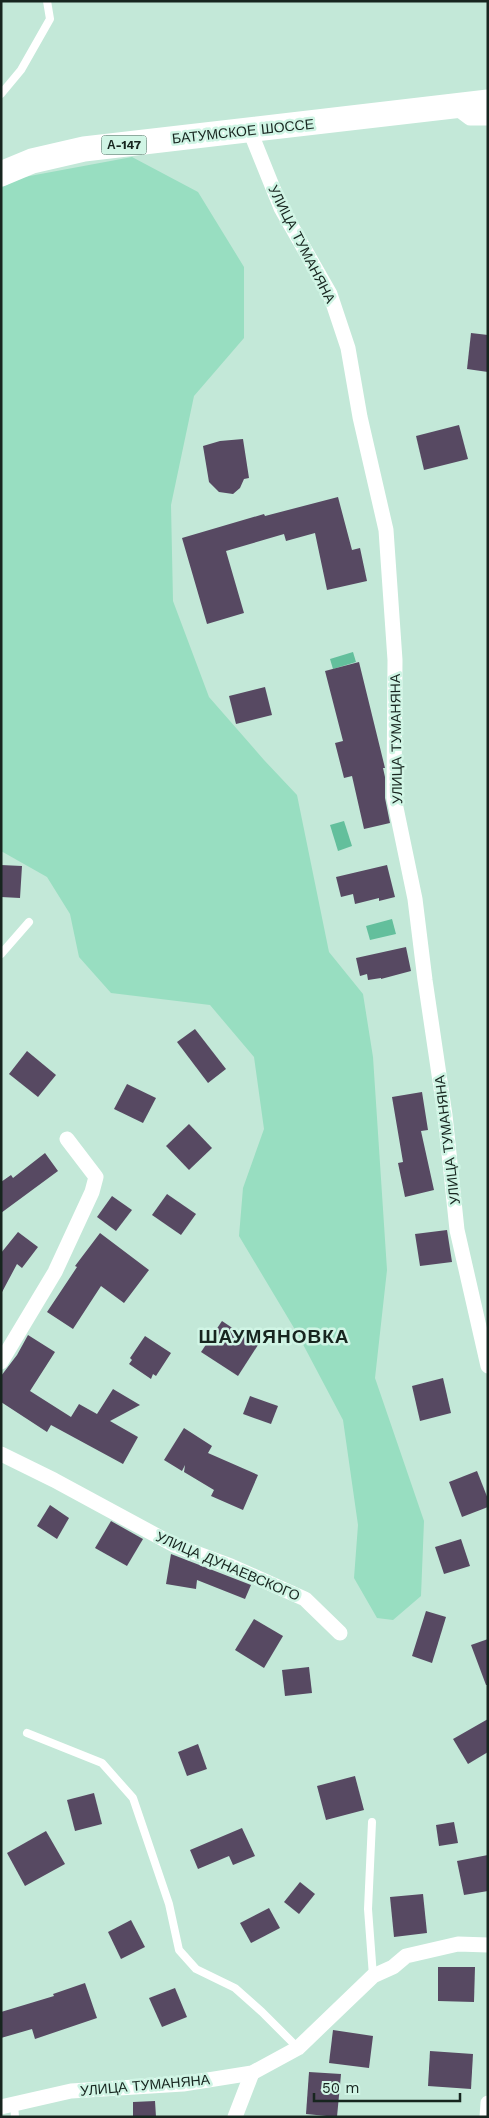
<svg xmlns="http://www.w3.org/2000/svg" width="489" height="2118" font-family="'Work Sans',sans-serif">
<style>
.green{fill:#98dec1}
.water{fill:#63bf9c}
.building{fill:#574962}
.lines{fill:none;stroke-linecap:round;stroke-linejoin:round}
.service{stroke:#fff;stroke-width:8}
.minor{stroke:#fff;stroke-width:15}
.trunk{stroke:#fff;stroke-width:25}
.labels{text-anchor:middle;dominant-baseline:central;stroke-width:5;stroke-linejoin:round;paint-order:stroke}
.shield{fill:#d0f5e5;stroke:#4e635a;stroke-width:1}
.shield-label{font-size:12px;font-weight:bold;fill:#17251f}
.street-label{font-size:14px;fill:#17251f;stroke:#d0f5e5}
.district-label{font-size:19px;font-weight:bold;letter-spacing:1px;fill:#17251f;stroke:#d0f5e5}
</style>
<rect width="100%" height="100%" fill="#c3e8d8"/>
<polygon class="green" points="132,157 198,192 244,267 244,338 194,396 171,505 173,601 209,697 264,760 297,795 329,952 363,994 373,1057 387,1270 375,1378 424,1521 421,1596 393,1620 377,1618 354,1578 358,1525 343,1420 297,1333 239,1236 243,1188 264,1129 254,1057 210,1005 111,993 79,957 70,914 47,877 1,851 1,188 19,178"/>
<g class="water">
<polygon points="353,652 356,662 333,669 330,659"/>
<polygon points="344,821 352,846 338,851 330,825"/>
<polygon points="392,919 396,934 370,940 366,926"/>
</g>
<g class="building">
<polygon points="471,333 488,335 488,372 467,369"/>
<polygon points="459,425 468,459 424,470 416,436"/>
<polygon points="243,439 249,478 244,479 240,488 233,494 219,492 209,482 203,446 220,441"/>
<polygon points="338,497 352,550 360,548 367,581 327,590 315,533 286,541 284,534 226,551 244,613 207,624 182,538 264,514 265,516"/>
<polygon points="359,662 385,768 383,768 385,777 385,798 390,823 364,829 352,776 344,778 335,743 343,741 325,671"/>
<polygon points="265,687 272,715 236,724 229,696"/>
<polygon points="1,865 22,866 20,898 1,897"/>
<polygon points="387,865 395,897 379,901 379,898 355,904 353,894 341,897 336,877"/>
<polygon points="406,947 411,971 381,979 381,978 368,980 367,974 360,976 356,958"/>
<polygon points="195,1029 226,1069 208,1083 177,1042"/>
<polygon points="27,1051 56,1075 38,1097 9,1074"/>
<polygon points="127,1084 156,1098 143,1123 114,1109"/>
<polygon points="422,1092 428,1130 421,1131 434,1190 405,1197 398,1163 403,1162 392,1097"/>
<polygon points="189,1124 212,1148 189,1170 166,1146"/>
<polygon points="45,1153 58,1171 1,1213 1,1182 11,1175 13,1178"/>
<polygon points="167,1194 196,1214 181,1235 152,1215"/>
<polygon points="112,1196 132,1210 116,1231 97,1217"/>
<polygon points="447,1230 452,1262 420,1266 415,1234"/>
<polygon points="18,1232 38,1247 22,1268 17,1264 1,1294 1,1253"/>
<polygon points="100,1233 149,1270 124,1303 101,1286 73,1329 47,1312 77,1267 75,1266"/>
<polygon points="222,1321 258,1345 238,1376 201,1352"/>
<polygon points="28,1335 55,1352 30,1391 71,1417 79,1404 97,1414 113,1389 140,1405 110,1421 138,1437 123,1464 51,1425 47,1432 1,1402 1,1376 17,1355"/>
<polygon points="145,1336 171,1353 156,1376 153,1374 151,1379 129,1364 132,1360 130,1358"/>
<polygon points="443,1378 451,1413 420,1421 412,1386"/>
<polygon points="250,1396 278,1406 271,1424 243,1414"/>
<polygon points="184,1428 212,1446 208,1453 258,1475 243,1510 211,1496 214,1490 184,1472 185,1465 182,1471 164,1460"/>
<polygon points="477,1471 488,1499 488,1507 462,1517 449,1482"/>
<polygon points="50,1505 69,1518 57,1539 37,1526"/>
<polygon points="111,1521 143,1539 127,1566 95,1548"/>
<polygon points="461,1539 470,1566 444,1574 435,1547"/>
<polygon points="171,1554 251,1585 245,1599 197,1580 196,1589 166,1584"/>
<polygon points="426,1611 446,1617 432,1663 412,1656"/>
<polygon points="254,1619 283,1636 264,1668 235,1650"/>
<polygon points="488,1639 488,1685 486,1685 471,1645"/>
<polygon points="309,1667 312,1693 285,1696 282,1670"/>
<polygon points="488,1719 488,1752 468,1764 453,1739"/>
<polygon points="198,1744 207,1769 187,1776 178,1752"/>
<polygon points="355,1776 364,1810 326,1820 317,1786"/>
<polygon points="94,1793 102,1824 75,1831 67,1800"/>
<polygon points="454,1822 458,1843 439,1846 436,1825"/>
<polygon points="242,1828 255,1856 233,1865 229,1856 198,1869 190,1850"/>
<polygon points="46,1831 65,1864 25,1886 7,1853"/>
<polygon points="488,1855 488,1891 464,1895 457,1861"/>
<polygon points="300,1882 315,1894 299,1914 284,1902"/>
<polygon points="423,1894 427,1933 394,1937 390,1897"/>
<polygon points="269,1908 280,1928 251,1943 240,1923"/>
<polygon points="131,1920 145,1947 121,1959 108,1932"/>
<polygon points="438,1967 475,1967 474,2002 438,2001"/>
<polygon points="85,1983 97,2018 35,2039 32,2029 1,2038 1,2012 54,1996 53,1994"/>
<polygon points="175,1988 187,2017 162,2027 149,1998"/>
<polygon points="333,2030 373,2036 369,2068 329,2063"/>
<polygon points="430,2051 473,2054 471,2089 428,2086"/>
<polygon points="309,2072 341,2074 337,2117 306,2114"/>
<polygon points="155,2101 156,2117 133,2117 133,2102"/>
</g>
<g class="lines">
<g class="service">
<polyline points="1,94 21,70 50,19 47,1"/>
<polyline points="1,954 29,922"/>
<polyline points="27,1733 102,1763 133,1798 169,1904 179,1950 196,1969 235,1988 262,2012 298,2048"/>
<polyline points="372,1822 368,1909 373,1976"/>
<polyline points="14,2104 15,2117"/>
</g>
<g class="minor">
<polyline points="461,106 462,112 470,118 488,118"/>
<polyline points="250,131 281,208 330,294 348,348 360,417 386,530 395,660 394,798 415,899 425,980 445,1115 457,1230 488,1366"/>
<polyline points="1,1362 55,1272 92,1192 96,1177 67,1139"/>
<polyline points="1,1454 54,1480 174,1545 231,1566 305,1599 340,1633"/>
<polyline points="1,2107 71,2091 183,2084 252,2073 298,2048 373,1976 393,1967 406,1956 458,1944 488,1945"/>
<polyline points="235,2117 252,2073"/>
<polyline points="487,2117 488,2103"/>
</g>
<polyline class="trunk" points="1,174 32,161 84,149 488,102"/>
</g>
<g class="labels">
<rect class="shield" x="101.5" y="135.5" width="45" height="19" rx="4"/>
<g class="shield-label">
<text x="124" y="145">А-147</text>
</g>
<g class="street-label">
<text transform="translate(243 131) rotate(-6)">БАТУМСКОЕ ШОССЕ</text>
<text transform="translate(302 244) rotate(63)">УЛИЦА ТУМАНЯНА</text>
<text transform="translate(396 739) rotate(-91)">УЛИЦА ТУМАНЯНА</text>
<text transform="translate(447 1140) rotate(-97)">УЛИЦА ТУМАНЯНА</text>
<text transform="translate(228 1566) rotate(23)">УЛИЦА ДУНАЕВСКОГО</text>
<text transform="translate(145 2085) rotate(-5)">УЛИЦА ТУМАНЯНА</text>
</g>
<g class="district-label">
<text x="274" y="1336">ШАУМЯНОВКА</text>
</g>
</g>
<rect width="489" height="2118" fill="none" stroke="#17251f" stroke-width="5"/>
<path d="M314 2093v8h146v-8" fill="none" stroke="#17251f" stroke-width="2.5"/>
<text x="322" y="2093" font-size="15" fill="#17251f" stroke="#d0f5e5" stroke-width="4" paint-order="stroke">50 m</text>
</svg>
